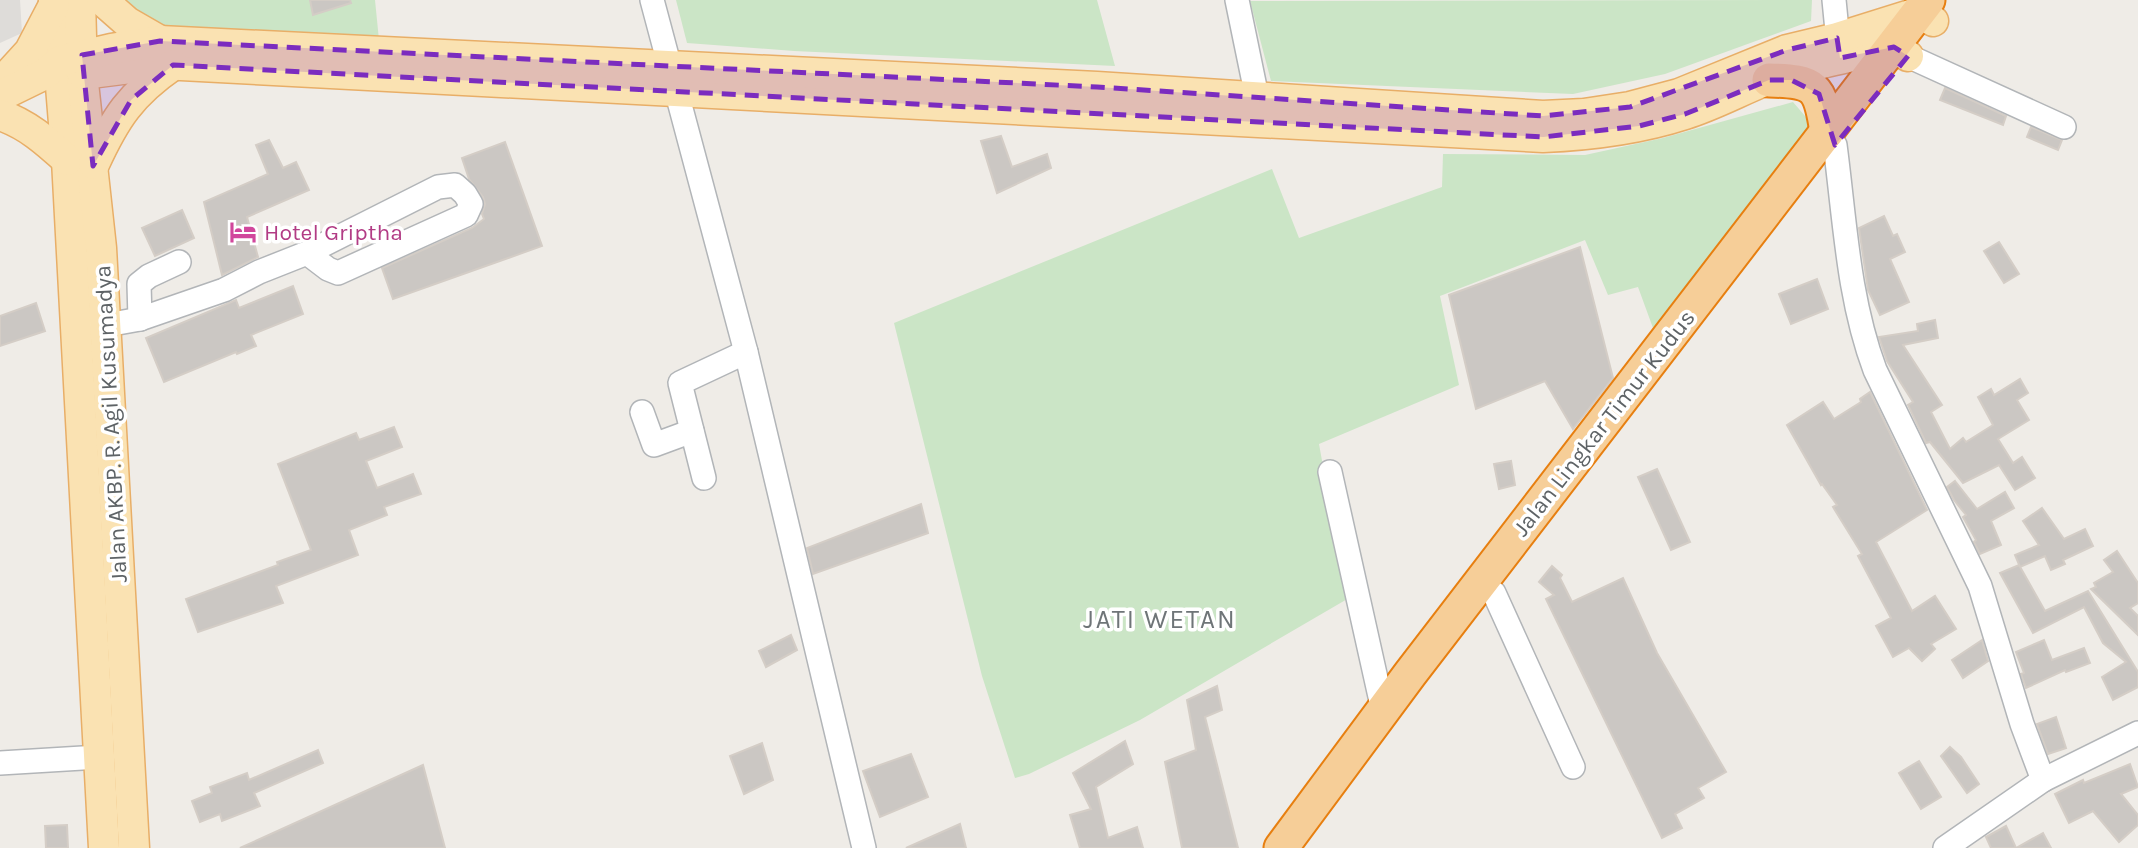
<svg xmlns="http://www.w3.org/2000/svg" width="2138" height="848" font-family="Karla,sans-serif">
<style>
.industrial{fill:#dedcd9}
.green{fill:#cbe5c6}
.building{fill:#cbc7c3;stroke:#d4cdc6;stroke-width:2}
.lines{fill:none;stroke-linecap:round;stroke-linejoin:round}
.minor-casing{stroke:#b2b5b8;stroke-width:26}
.major-casing{stroke:#e8ae67;stroke-width:33}
.highway-casing{stroke:#e77f10;stroke-width:37}
.minor{stroke:#fff;stroke-width:23}
.major{stroke:#fae2b2;stroke-width:30}
.highway{stroke:#f6ce98;stroke-width:33}
.marked{fill:#7b2cbf;fill-opacity:0.2;stroke:#7b2cbf;stroke-width:5;stroke-dasharray:14 9;stroke-linejoin:round}
.labels{text-anchor:middle;dominant-baseline:central;stroke-width:7;stroke-linejoin:round;paint-order:stroke}
.hotel-label{font-size:23px;fill:#b23c85;stroke:#fff;text-anchor:start}
.street-label{font-size:23px;fill:#5e6366;stroke:#fff}
.quarter-label{font-size:26px;letter-spacing:2px;fill:#6f7578;stroke:#fff}
</style>
<rect width="100%" height="100%" fill="#efece7"/>
<polygon class="industrial" points="0,0 20,0 22,33 0,43"/>
<g class="green">
<polygon points="126,0 375,0 379,40 170,34 119,3"/>
<polygon points="676,0 1097,0 1115,66 794,51 687,43"/>
<polygon points="1812,0 1811,21 1665,74 1573,94 1271,81 1250,1"/>
<polygon points="1793,102 1817,130 1763,200 1653,328 1638,287 1608,295 1585,240 1440,296 1459,385 1319,444 1334,527 1349,598 1140,720 1029,774 1015,778 982,676 894,323 1272,169 1299,238 1442,187 1443,154 1585,155 1663,138"/>
</g>
<g class="building">
<polygon points="310,0 350,0 351,3 313,15"/>
<polygon points="1945,88 2006,116 2003,125 1940,100"/>
<polygon points="2031,127 2062,140 2058,150 2027,137"/>
<polygon points="1001,136 1012,167 1047,154 1051,168 997,193 981,141"/>
<polygon points="269,140 283,168 296,162 309,190 247,217 258,257 222,275 204,202 268,174 256,145"/>
<polygon points="505,142 542,246 393,299 382,268 472,228 484,219 482,214 485,204 483,197 469,179 462,158"/>
<polygon points="182,210 194,238 155,256 142,228"/>
<polygon points="1884,216 1893,236 1897,234 1905,252 1890,259 1909,302 1880,315 1868,290 1859,228"/>
<polygon points="1999,242 2019,274 2004,283 1984,251"/>
<polygon points="1580,247 1613,378 1573,429 1545,381 1476,409 1449,295"/>
<polygon points="1817,279 1828,309 1791,324 1779,294"/>
<polygon points="293,286 303,314 251,335 256,346 237,354 236,352 164,382 146,338 236,300 239,308"/>
<polygon points="36,303 45,331 0,346 0,316"/>
<polygon points="1935,320 1938,338 1903,345 1942,405 1931,412 1950,449 1963,438 1966,442 1993,425 1978,397 1991,389 1994,395 2020,379 2028,393 2017,400 2029,420 1998,439 2013,463 2022,457 2035,478 2015,490 1999,465 1963,483 1930,442 1926,443 1908,405 1913,402 1887,361 1879,337 1918,331 1917,324"/>
<polygon points="1870,392 1927,510 1876,542 1912,611 1935,596 1956,629 1931,644 1935,649 1922,661 1909,648 1893,657 1876,626 1891,618 1858,556 1862,554 1833,507 1837,505 1822,484 1821,485 1787,425 1823,402 1834,419 1861,402 1860,399"/>
<polygon points="394,427 402,447 366,461 377,488 413,474 421,494 384,507 387,515 349,530 358,555 276,586 283,603 198,632 186,599 278,565 277,562 311,550 278,464 356,433 359,440"/>
<polygon points="1511,461 1515,485 1499,489 1494,464"/>
<polygon points="1657,469 1690,542 1671,550 1638,477"/>
<polygon points="1955,481 1977,509 2005,492 2014,508 1991,521 2001,545 1980,554 1974,542 1976,540 1963,517 1966,515 1954,500 1947,487"/>
<polygon points="921,504 928,533 813,574 807,548"/>
<polygon points="2042,508 2064,539 2085,529 2093,546 2063,560 2065,564 2051,570 2045,556 2020,567 2015,555 2039,545 2023,521"/>
<polygon points="2117,551 2138,583 2138,603 2130,608 2138,616 2138,635 2091,589 2096,587 2094,583 2113,572 2104,560"/>
<polygon points="2019,565 2045,611 2088,591 2138,672 2138,687 2113,700 2102,677 2126,662 2103,643 2084,607 2033,633 2000,573"/>
<polygon points="1552,566 1562,575 1560,578 1572,602 1623,578 1657,653 1726,772 1698,788 1704,798 1675,814 1682,828 1662,838 1546,599 1554,595 1539,582"/>
<polygon points="791,635 797,650 766,667 759,651"/>
<polygon points="1982,640 1988,661 1963,678 1952,660"/>
<polygon points="2044,640 2052,660 2084,648 2090,663 2066,672 2065,670 2026,688 2021,674 2024,673 2016,652"/>
<polygon points="1217,686 1222,710 1205,717 1238,848 1182,848 1165,762 1196,750 1187,700"/>
<polygon points="2056,717 2066,748 2048,754 2037,724"/>
<polygon points="1125,741 1133,764 1096,787 1108,838 1137,827 1143,848 1080,848 1070,815 1091,809 1073,773"/>
<polygon points="762,743 773,780 744,794 730,756"/>
<polygon points="1950,747 1961,757 1979,784 1967,793 1941,756"/>
<polygon points="318,750 323,763 254,793 260,806 222,821 220,814 200,822 192,801 212,793 210,787 247,773 249,780"/>
<polygon points="911,754 928,797 880,817 863,771"/>
<polygon points="1919,761 1941,797 1921,809 1899,773"/>
<polygon points="2130,764 2138,787 2121,794 2138,815 2138,825 2119,842 2093,811 2069,823 2055,794 2083,780 2084,783"/>
<polygon points="423,765 445,848 240,848"/>
<polygon points="960,824 966,848 906,848"/>
<polygon points="67,825 68,848 46,848 45,826"/>
<polygon points="2006,826 2016,848 2043,833 2051,848 1991,848 1986,837"/>
</g>
<g class="lines">
<g class="minor-casing">
<g id="minor">
<polyline points="652,0 746,352 864,848"/>
<polyline points="1237,0 1257,97"/>
<polyline points="1834,0 1839,51"/>
<polyline points="1908,56 2064,127"/>
<path d="M1827,132l8,13c10,76 13,153 40,225l105,216 42,138 21,56"/>
<polyline points="140,319 139,284 149,276 179,262"/>
<polyline points="90,328 140,319 224,290 259,272 307,253 438,187 455,185 465,194 471,204 466,215 338,273 328,269 307,253"/>
<polyline points="642,412 654,445 692,431"/>
<polyline points="1330,472 1383,710"/>
<polyline points="704,478 680,383 746,352"/>
<polyline points="1494,593 1573,767"/>
<polyline points="0,763 99,757"/>
<polyline points="1945,848 2043,780 2138,733"/>
</g>
</g>
<g class="major-casing">
<g id="major">
<polyline points="54,0 67,160 104,848"/>
<polyline points="80,0 82,74 101,248 134,848"/>
<polyline points="102,0 127,22 160,41"/>
<path d="M83,74l79,-10 1381,73c48,-2 96,-8 142,-23 29,-9 56,-24 84,-35 41,-15 83,-23 125,-32l14,9"/>
<polyline points="0,84 30,51 54,5"/>
<polyline points="0,96 45,74 60,61 111,49 160,41 1097,87 1543,116 1584,114 1630,107 1679,94 1787,50 1837,38 1920,12 1933,21"/>
<path d="M0,115c27,9 46,26 67,45"/>
<path d="M94,164c21,-46 37,-70 79,-99"/>
</g>
</g>
<g class="highway-casing">
<g id="highway">
<path d="M1769,80c47,1 51,6 58,52"/>
<polyline points="1281,848 1410,674 1928,0"/>
</g>
</g>
<use href="#minor" class="minor"/>
<use href="#major" class="major"/>
<use href="#highway" class="highway"/>
</g>
<path class="marked" d="M1837,38l3,20 54,-11 14,9 -73,89 -16,-51 -28,-14h-22l-84,34 -46,12 -96,11 -1370,-72 -42,35 -38,66 -11,-111 78,-14 937,46 446,29 87,-9 157,-57z"/>
<defs>
<g id="hotel-bare" transform="scale(2.1)"><path d="M-6-4.5h1.5V1H6V5H4.5V3h-9V5H-6ZM-4 0a1.8 1.8 0 1 1 3.6 0ZM.5 0V-2.5h3Q6-2.5 6 0Z" fill="#d1479c" stroke="#fff" stroke-width="2.5" paint-order="stroke"/></g>
</defs>
<g fill-rule="evenodd">
<use href="#hotel-bare" x="243" y="232"/>
</g>
<g class="labels">
<g class="hotel-label">
<text x="264" y="232">Hotel Griptha</text>
</g>
<g class="street-label">
<text transform="translate(1604 423) rotate(-52)">Jalan Lingkar Timur Kudus</text>
<text transform="translate(111 424) rotate(-93)">Jalan AKBP. R. Agil Kusumadya</text>
</g>
<g class="quarter-label">
<text x="1160" y="619">JATI WETAN</text>
</g>
</g>
</svg>
